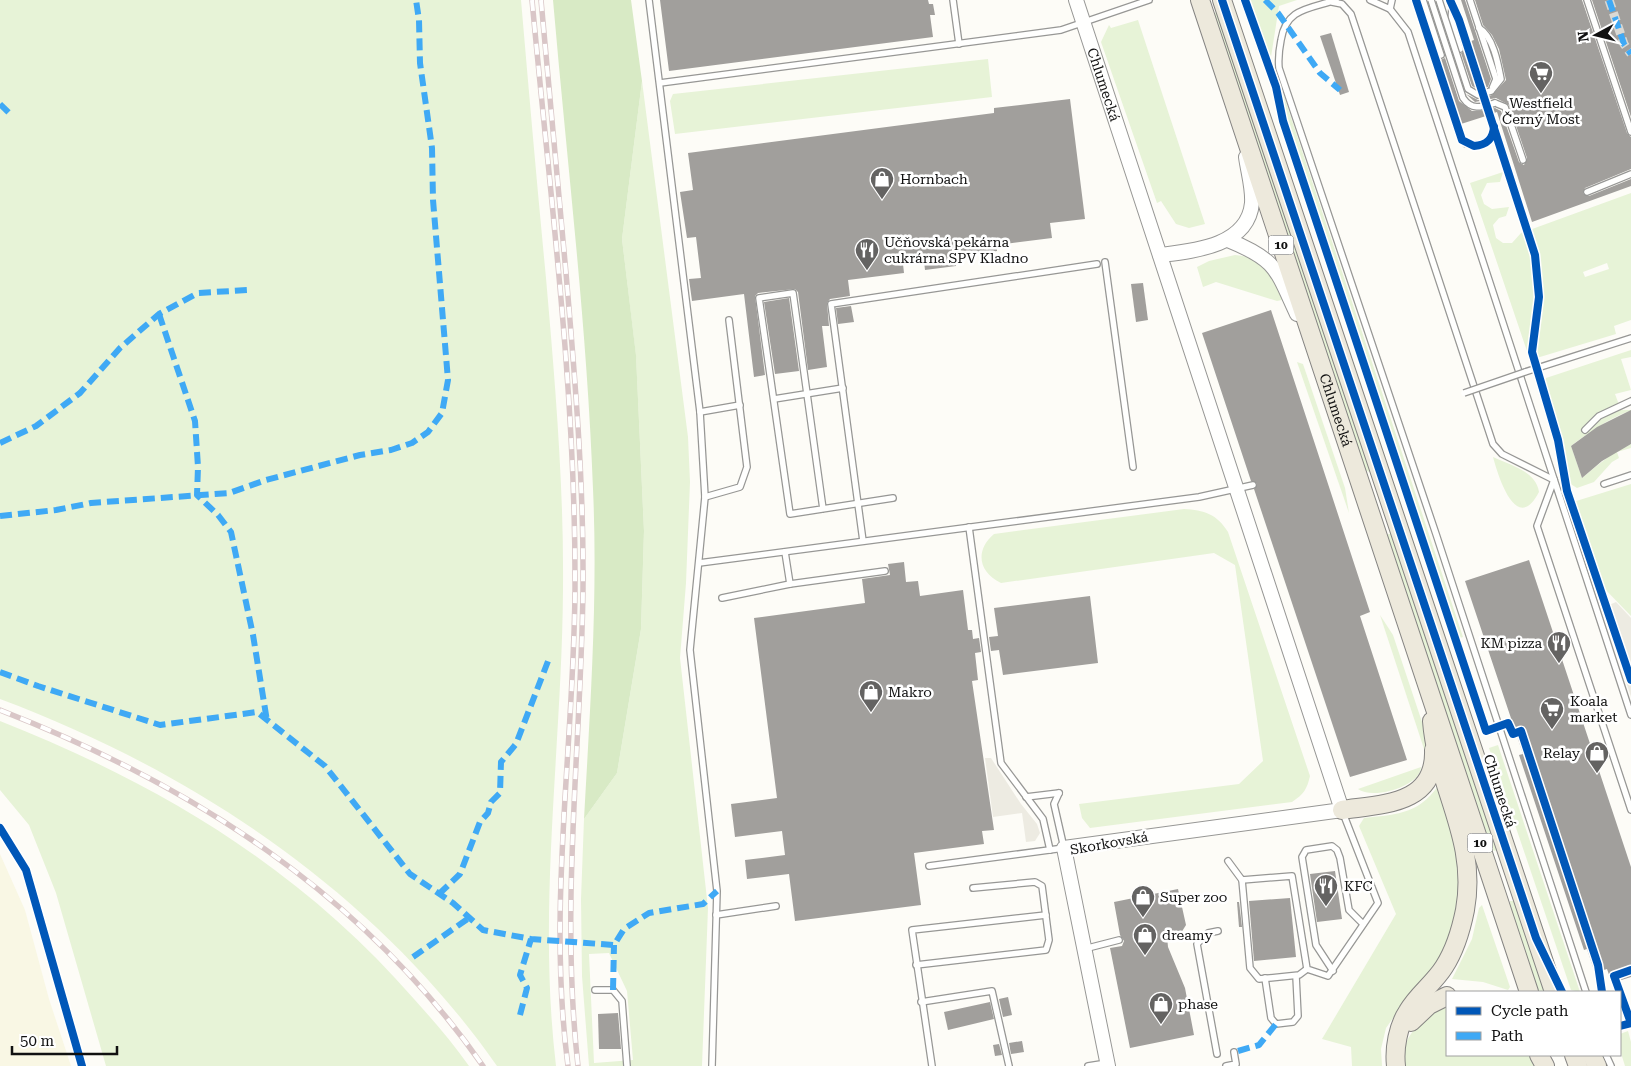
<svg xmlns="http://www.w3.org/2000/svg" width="1631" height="1066" font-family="'Roboto Serif',serif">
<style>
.farmland{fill:#f9f7e4}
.green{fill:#e7f3d7;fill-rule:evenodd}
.forest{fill:#d8eac5}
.plaza{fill:#edebe2}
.building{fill:#a19f9c}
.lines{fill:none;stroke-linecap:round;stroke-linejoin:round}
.pedestrian-tunnel{stroke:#dad9d4;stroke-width:9;stroke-dasharray:9 4.5;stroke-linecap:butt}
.service-casing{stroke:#979795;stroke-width:8}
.tertiary-casing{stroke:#979795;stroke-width:16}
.primary-casing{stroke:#858482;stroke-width:20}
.service{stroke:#fffffe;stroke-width:5.5}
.tertiary{stroke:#fffffe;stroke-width:14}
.primary{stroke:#ede9dc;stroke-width:18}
.rail-casing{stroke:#d9c6c7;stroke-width:5.5}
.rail{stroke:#fff;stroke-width:4;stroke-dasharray:11;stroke-linecap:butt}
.service-bridge-casing{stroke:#979795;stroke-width:8;stroke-linecap:butt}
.service-bridge{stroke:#fffffe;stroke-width:5.5}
.quiet{stroke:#3fa9f5;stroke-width:6;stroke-dasharray:12 6;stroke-linecap:butt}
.cycleway-casing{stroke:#fff;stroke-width:11}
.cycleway{stroke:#0057b8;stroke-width:8}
.labels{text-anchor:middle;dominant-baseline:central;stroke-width:5;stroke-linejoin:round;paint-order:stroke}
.shield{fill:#fff;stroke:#585858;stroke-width:1}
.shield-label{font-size:12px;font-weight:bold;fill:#111}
.street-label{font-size:14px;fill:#111;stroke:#fff}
.poi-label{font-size:14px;fill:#111;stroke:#fff;text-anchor:start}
</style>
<rect width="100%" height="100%" fill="#fdfcf7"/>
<polygon class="farmland" points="0,854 25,910 49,999 71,1066 0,1066"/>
<g class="green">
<path d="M0,0h521c8,93 16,185 25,278 9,104 18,207 17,311 -1,159 -26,318 -7,477h-59c-121,-173 -302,-294 -497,-367z"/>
<polygon points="1249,0 1297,0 1279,6 1271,57 1463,637 1457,639 1285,119 1280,94"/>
<polygon points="1217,11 1371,470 1369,472 1365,470 1214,14"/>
<polygon points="1138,20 1205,224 1189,228 1176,224 1161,201 1157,203 1101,42 1109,25 1111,28"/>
<polygon points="988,59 992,97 675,134 670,101 673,94"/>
<path d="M642,81l46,356 2,45 -4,101 -6,75 28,250 -6,158h-113l-7,-90 -1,-77 3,-80 33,-46 24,-144 3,-98 -8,-175 -14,-117zM609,953l18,38 6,69 -39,3 -5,-109z"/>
<path d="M1503,172l-3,10 -13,1 -6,12 3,9 8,5 17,-2 -3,9 -7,2 -6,7 3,13 7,5h9l9,-10 110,-40v127l-17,6 2,8 -86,26 -60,-177zM1607,263l2,6 -24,8 -2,-5z"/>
<path d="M1235,255c27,1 39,22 47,45l-5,1 -61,-19 -13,5 -6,-20 12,-6z"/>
<path d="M1631,350v7l-10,2 10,31 -16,4 6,16h10v6l-2,-5c-22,9 -40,21 -58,35l11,32c16,-13 30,-26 49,-34v4l-14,4 2,6 -7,4 -18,20 -17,6 -8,-5 -8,-43 -18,-55 3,-7z"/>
<polygon points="1297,362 1303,364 1345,488 1349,513"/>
<path d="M1493,457c17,8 43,14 46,35 -23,44 -41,-17 -46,-35z"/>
<polygon points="1631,484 1631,616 1601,585 1573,502"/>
<path d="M1184,509c20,1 33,5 44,23l82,244c-3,13 -6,18 -18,26l-202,26 -8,-10 -3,-14 160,-20 24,-23 -28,-196 -21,-12 -213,30c-23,-11 -26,-33 -7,-49z"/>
<polygon points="1388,534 1392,534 1497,849 1495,851 1490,849 1387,539"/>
<polygon points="1380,615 1393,635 1430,746 1426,755"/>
<path d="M0,721c160,63 300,147 414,278 19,21 38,43 55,67h-363l-50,-173 -27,-68 -29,-35z"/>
<polygon points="1498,745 1580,992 1571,990 1489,748"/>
<path d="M1421,767c-1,20 -49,33 -63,22z"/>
<path d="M1442,780l21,104 -12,56 -25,44 -28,27 -12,17 -5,21 1,17h-30l-1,-19 -29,-8 74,-125 -37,-88 5,-8c36,-4 57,-4 78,-38z"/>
<polygon points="1510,901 1515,901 1546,992 1538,992 1509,906"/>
<polygon points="1482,905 1510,987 1508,990 1483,982 1452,979 1472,939 1479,908"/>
<path d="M1447,1002v53h84l4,11h-131c-5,-32 21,-47 43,-64z"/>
<polygon points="1628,1031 1631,1042 1631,1066 1625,1066 1620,1050 1620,1034"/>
</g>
<path class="forest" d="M553,0h78l11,81 -20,158 14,116 8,176 -3,98 -24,144 -33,46c6,-109 14,-220 9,-330 -6,-163 -26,-326 -40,-489z"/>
<g class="plaza">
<polygon points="1616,602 1631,618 1631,697 1602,608"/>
<polygon points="985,758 991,758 1021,804 1037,824 1040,833 1035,841 1026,842 1022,813 993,817"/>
</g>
<g class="building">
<polygon points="660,0 928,0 929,4 933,4 935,15 930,15 933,37 669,71"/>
<polygon points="1461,0 1465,0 1491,79 1488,87 1479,90 1472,86 1461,53 1464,51 1474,77 1480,77 1481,73 1471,41 1474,40"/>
<polygon points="1475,0 1582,0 1627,133 1631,137 1631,169 1585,188 1583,193 1589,196 1631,179 1631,186 1532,222 1497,112 1494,113 1490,109 1495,108 1501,111 1519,162 1524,165 1527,158 1509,105 1496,98 1475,102 1466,94 1478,100 1492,95 1506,80 1499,49 1492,35 1483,25"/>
<polygon points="1592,0 1631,0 1631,117"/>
<polygon points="1331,33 1349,92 1340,95 1320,36"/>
<polygon points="1445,58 1459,101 1472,111 1488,110 1486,116 1461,124 1440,60"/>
<polygon points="1070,99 1085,219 1050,223 1052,238 997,245 997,251 955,257 956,266 925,270 924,261 903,264 904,273 848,280 850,296 830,299 827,303 829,326 822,326 827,367 808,370 798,292 795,289 758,293 755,296 765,375 754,377 744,294 692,301 689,279 701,278 696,237 687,238 680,192 693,190 688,153 994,113 994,108"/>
<polygon points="1143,283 1148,320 1136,322 1131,284"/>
<polygon points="789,298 799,371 775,374 764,302"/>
<polygon points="851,306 854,322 838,324 836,308"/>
<polygon points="1271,310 1370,612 1360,616 1407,760 1350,777 1254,489 1257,484 1251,481 1202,333"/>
<polygon points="1631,410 1631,444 1602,461 1582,478 1571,446 1597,427"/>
<polygon points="1529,560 1631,867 1631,977 1612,983 1607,969 1595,973 1587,949 1584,950 1519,755 1523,754 1465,581"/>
<polygon points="904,562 906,582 918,581 920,596 963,590 968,630 972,630 973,639 979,638 981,652 975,653 978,680 972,681 994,830 982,831 984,844 914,853 921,905 795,921 789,874 747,879 745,860 785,855 782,831 735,837 731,804 777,798 754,618 865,603 862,579 890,575 888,564"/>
<polygon points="1090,596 1098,663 1003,675 999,650 991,651 989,637 998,636 994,608"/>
<polygon points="1335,871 1342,919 1317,922 1310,874"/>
<polygon points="1178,889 1186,925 1181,933 1167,936 1168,947 1185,988 1194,1035 1130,1048 1110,948 1122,946 1124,941 1120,935 1114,902"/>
<polygon points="1290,898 1296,957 1254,961 1249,901"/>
<polygon points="1237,902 1239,902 1242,927 1239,927"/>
<polygon points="1008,997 1012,1015 1003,1017 999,999"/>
<polygon points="990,1002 994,1019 948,1030 944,1012"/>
<polygon points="618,1013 621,1049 599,1049 598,1014"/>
<polygon points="1022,1041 1024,1052 1011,1054 1009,1043"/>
<polygon points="999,1044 1002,1055 995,1056 993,1045"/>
</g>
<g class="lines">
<polyline class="pedestrian-tunnel" points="1609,0 1624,44 1631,54"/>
<g class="service-casing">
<g id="service">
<polyline points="649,0 700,412 705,497 690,650 717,891 712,1066"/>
<polyline points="953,0 959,44"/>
<path d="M1336,0c-27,9 -50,8 -55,40 -2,10 -3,18 -2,28l157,466 150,458"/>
<polyline points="1370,0 1390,9 1408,32 1631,715"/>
<polyline points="1416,0 1460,135 1466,144 1479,145 1490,140 1494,127 1490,114"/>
<polyline points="1423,0 1441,55"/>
<polyline points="1450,0 1459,20 1477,74"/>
<polyline points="1470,0 1496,79 1491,91"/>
<polyline points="1587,0 1631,132"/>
<polyline points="1332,2 1342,4 1351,14 1493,444 1502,454 1554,480"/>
<polyline points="1452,8 1451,20 1460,49"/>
<polyline points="1390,9 1392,0"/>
<path d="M1479,28c14,8 19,35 22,51l-9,11"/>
<polyline points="660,83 1061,30 1149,0"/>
<polyline points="1495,103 1505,107 1523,160"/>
<polyline points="1587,192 1631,174"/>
<polyline points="1105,262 1133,467"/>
<polyline points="1525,372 1631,338"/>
<polyline points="774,399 843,388"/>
<polyline points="700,412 740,405"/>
<polyline points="1585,430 1599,416 1631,401"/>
<polyline points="1554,480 1537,526 1631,810"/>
<polyline points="1604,484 1631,475"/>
<polyline points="1564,492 1567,491"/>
<polyline points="705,497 740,487 747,467 729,320"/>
<polyline points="823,509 793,293 759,298 790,514 893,498"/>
<polyline points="969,527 1001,763 1043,819 1050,850"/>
<polyline points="863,541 831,304 1097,264"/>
<polyline points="785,552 790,584"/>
<polyline points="699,563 1199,497 1253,485"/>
<polyline points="722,598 790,584 885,571"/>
<polyline points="1026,797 1059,793"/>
<polyline points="1228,861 1242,880 1292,876 1307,969 1328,976 1378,903 1343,813"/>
<polyline points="929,866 1064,848 1054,804 1059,793"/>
<polyline points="1242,880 1250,968 1259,979 1299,975 1307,969"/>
<polyline points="716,915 776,906"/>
<polyline points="1084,949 1119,940"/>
<polyline points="916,965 1046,950 1049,940 1042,886 1035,882 973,888"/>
<polyline points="1333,971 1316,945 1302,857 1306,850 1332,846 1337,850 1340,858 1349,910 1363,924"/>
<polyline points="1265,978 1271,1018 1276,1024 1293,1022 1298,1016 1296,976"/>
<polyline points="595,990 613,990 622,1001 627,1066"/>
<polyline points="921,1002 992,991 1009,1066"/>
<polyline points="1217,1054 1197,944 1208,933 1218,931"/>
<polyline points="1606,1055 1611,1066"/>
<polyline points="932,1066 912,930 1046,915"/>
<polyline points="1088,1066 1107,1063"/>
<polyline points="1226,1066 1236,1064 1234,1052"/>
</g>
</g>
<g class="tertiary-casing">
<g id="tertiary">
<path id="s1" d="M1076,0l266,810 -278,38 44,218"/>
<path d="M1228,240c49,20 48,29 69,74"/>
<path d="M1160,255c34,-4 88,-9 92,-52 1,-15 -4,-31 -6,-46"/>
</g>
</g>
<g class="primary-casing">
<g id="primary">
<path id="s2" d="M1200,0l329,992"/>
<polyline points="1222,0 1554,992"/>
<path d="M1342,810c40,-6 94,-5 92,-60"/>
<polyline points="1411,1022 1429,1005 1447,996"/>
<polyline points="1539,1055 1545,1066"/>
<polyline points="1574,1055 1578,1066"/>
<polyline points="1592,1055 1597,1066"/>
<path d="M1396,1066c-2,-18 2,-40 12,-55 9,-16 26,-28 36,-44 11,-17 17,-37 21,-57 13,-71 -28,-122 -33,-189"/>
</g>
</g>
<use href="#service" class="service"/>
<use href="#tertiary" class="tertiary"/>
<use href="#primary" class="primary"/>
<g class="rail-casing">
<g id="rail">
<path d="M532,0c18,195 44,392 43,589 -1,159 -28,319 -7,477"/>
<path d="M541,0c8,91 17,182 25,273 9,105 18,210 17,316 -2,159 -23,318 -5,477"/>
<path d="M0,710c192,75 363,184 483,356"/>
</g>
</g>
<use href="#rail" class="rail"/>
<g class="service-bridge-casing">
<g id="service-bridge">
<path d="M1431,0l32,98c9,13 19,9 32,5"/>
<polyline points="1439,0 1468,89 1478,95 1491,91"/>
<polyline points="1464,393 1525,372"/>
</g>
</g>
<use href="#service-bridge" class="service-bridge"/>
<g class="quiet">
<polyline points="1265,0 1278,13 1320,73 1340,90"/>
<polyline points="1609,0 1624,44 1631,54"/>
<polyline points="0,104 12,116"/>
<polyline points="159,314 195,421 198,467 197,495 218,515 231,532 253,635 267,721"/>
<polyline points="0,443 36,426 80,393 120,348 159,314 198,293 248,290"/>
<polyline points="0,516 56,510 91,503 229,493 266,480 360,455 391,450 412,443 428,432 442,413 448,380 433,200 432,148 420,63 419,20 416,0"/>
<polyline points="0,672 38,686 160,725 257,712 325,766 410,874 453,903 483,930 531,939 614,945 624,929 649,913 703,904 717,891"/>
<polyline points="439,894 460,874 480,822 488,813 491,802 500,793 501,762 516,744 550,656"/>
<polyline points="413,957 469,918"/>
<polyline points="613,990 614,945"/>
<polyline points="520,1015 527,988 520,975 531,939"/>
<polyline points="1238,1051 1259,1045 1276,1024"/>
</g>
<g class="cycleway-casing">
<g id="cycleway">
<polyline points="1222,0 1536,938 1562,992"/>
<polyline points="1245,0 1276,87 1283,121 1486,731 1508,723 1513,734 1521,731 1598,965 1602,992"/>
<path d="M1416,0l46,140 12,6c13,-1 19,-7 20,-19"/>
<polyline points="1450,0 1459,20 1535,255 1539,297 1532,352 1558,440 1567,491 1631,680"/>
<polyline points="0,828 26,870 82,1066"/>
<polyline points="1620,1026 1631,1023 1614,976 1631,970"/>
</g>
</g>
<use href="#cycleway" class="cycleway"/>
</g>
<defs>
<g id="supermarket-pin" transform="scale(1.25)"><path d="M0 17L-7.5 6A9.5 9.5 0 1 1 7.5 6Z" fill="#646362" stroke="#fff"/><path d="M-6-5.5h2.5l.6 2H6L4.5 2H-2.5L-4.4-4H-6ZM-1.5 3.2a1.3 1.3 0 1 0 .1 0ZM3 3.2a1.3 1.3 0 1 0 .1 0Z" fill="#fff"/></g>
<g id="shop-pin" transform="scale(1.25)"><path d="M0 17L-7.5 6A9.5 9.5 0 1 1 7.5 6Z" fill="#646362" stroke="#fff"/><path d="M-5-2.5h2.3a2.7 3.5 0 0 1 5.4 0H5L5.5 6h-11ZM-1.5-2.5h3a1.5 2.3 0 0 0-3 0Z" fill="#fff"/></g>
<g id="restaurant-pin" transform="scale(1.25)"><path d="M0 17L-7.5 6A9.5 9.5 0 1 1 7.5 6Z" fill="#646362" stroke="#fff"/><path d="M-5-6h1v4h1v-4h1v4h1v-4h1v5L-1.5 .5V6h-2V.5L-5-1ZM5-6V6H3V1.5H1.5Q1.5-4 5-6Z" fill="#fff"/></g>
</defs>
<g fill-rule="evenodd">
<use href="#supermarket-pin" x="1541" y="73"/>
<use href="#shop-pin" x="882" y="179"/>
<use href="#restaurant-pin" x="867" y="250"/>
<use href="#restaurant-pin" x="1559" y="643"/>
<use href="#shop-pin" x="871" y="692"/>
<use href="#supermarket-pin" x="1552" y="709"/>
<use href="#shop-pin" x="1597" y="753"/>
<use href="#restaurant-pin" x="1326" y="886"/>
<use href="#shop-pin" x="1143" y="897"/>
<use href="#shop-pin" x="1145" y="935"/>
<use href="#shop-pin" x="1161" y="1004"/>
</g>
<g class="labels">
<g class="shield">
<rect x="1268.5" y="235.5" width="25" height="19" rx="4"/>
<rect x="1467.5" y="833.5" width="25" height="19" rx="4"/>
</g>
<g class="shield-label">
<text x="1281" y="245">10</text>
<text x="1480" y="843">10</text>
</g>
<g class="street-label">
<text stroke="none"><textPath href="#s1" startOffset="89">Chlumecká</textPath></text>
<text stroke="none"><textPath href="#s2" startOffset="432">Chlumecká</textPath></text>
<text transform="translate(1500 791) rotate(72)">Chlumecká</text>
<text transform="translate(1109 843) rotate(-10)">Skorkovská</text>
</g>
<g class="poi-label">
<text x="1541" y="103" text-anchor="middle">Westfield<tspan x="1541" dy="16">Černý Most</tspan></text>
<text x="900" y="179">Hornbach</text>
<text x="884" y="242">Učňovská pekárna<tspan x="884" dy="16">cukrárna SPV Kladno</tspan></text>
<text x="1542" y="643" text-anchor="end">KM pizza</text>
<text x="888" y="692">Makro</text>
<text x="1570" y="701">Koala<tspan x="1570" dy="16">market</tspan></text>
<text x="1580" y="753" text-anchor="end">Relay</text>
<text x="1344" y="886">KFC</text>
<text x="1160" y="897">Super zoo</text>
<text x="1162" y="935">dreamy</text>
<text x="1178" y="1004">phase</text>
</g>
</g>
<rect x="1446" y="991" width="175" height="65" fill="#ffffff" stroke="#a0a0a0"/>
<rect x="1456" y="1007" width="25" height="8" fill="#0057b8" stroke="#a0a0a0"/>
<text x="1491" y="1016" font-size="15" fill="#111111">Cycle path</text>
<rect x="1456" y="1032" width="25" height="8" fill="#3fa9f5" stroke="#a0a0a0"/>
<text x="1491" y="1041" font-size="15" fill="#111111">Path</text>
<g transform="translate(1596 35) rotate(263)" stroke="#ffffff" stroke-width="4" paint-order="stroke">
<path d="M0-4L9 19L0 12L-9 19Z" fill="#111111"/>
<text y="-8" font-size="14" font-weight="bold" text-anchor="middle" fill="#111111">N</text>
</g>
<path d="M12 1046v8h105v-8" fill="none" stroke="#111111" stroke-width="2.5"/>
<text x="20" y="1046" font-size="15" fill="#111111" stroke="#ffffff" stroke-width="4" paint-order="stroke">50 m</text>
</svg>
